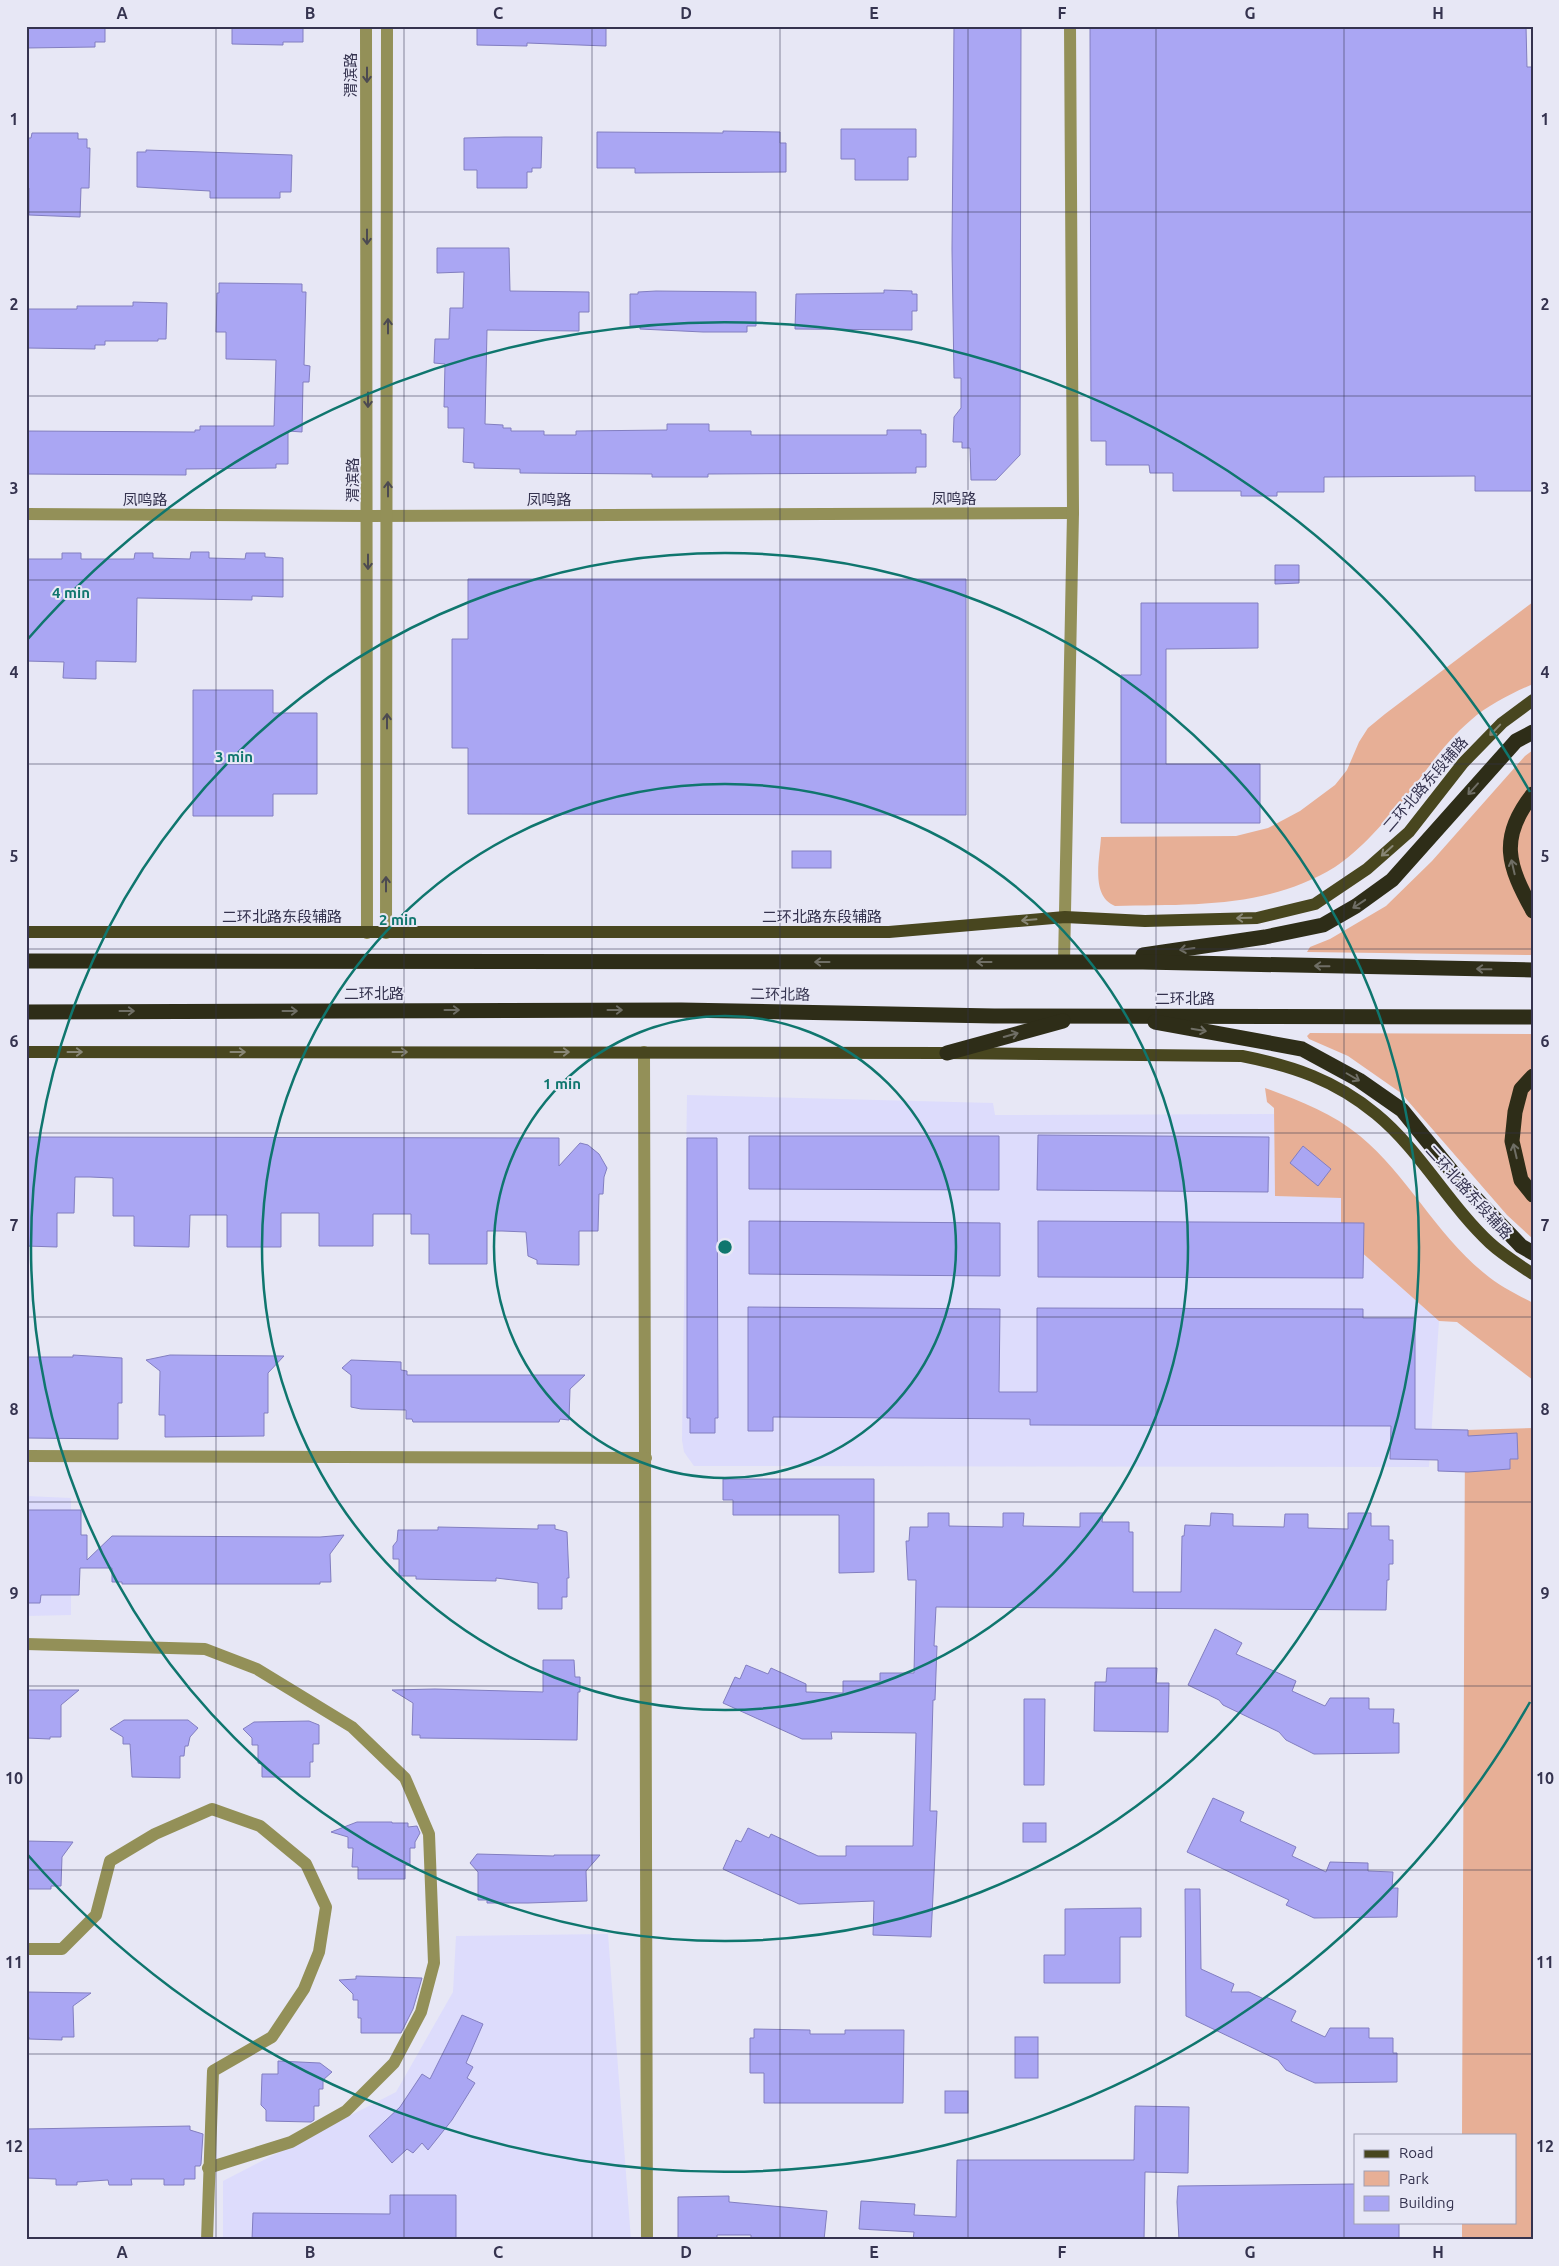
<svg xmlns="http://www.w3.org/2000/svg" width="1559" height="2266" font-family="Ubuntu,'Noto Sans SC',sans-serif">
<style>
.built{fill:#dddcfc}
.green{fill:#e7af96}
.building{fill:#aaa6f3;stroke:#827ec0}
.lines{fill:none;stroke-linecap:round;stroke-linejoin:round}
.minor{stroke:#939058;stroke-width:12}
.major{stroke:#48461f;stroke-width:12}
.highway{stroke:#2e2d18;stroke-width:15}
.oneway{stroke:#4c4a51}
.oneway2{stroke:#888675}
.oneway3{stroke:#6f6e65}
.grid{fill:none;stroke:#35334f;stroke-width:1;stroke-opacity:0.55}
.ring{fill:none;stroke:#0f766e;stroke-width:2.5}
.labels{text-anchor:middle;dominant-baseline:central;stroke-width:4;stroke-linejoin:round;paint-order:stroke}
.street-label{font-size:15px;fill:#35334f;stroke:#e7e7f5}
.centre{fill:#0f766e;stroke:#e7e7f5;stroke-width:2.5}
.ring-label{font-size:15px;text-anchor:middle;font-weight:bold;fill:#0f766e;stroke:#e7e7f5;stroke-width:4;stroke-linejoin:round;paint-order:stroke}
.neatline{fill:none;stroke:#35334f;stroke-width:2}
.grid-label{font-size:16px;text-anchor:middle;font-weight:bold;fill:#35334f}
</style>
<rect width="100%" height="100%" fill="#e7e7f5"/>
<g class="built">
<polygon points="687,1095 993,1103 995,1115 1274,1114 1275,1196 1341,1198 1341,1234 1439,1321 1429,1467 694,1466 684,1452 682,1440"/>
<polygon points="26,1496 71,1498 71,1615 26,1616"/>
<polygon points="608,1934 631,2240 223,2240 223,2181 396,2092 453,1992 456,1936"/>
</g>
<g class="green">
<path d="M1533,602v82c-21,9 -45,21 -62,36 -26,22 -45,51 -66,78 -19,22 -45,53 -70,69 -69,42 -142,37 -220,39 -25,-10 -15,-48 -14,-69l135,-1 32,-8 32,-17 35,-26 12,-15 12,-28 9,-14 17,-14z"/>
<polygon points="1533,750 1533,955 1307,952 1310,947 1330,939 1386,906 1432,861 1525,756"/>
<polygon points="1310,1033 1533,1034 1533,1239 1507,1215 1401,1093 1348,1056 1309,1039 1307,1036"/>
<path d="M1265,1088c33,12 67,25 95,48 47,39 76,98 124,137 15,13 32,21 49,30v77l-76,-58 -18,-1 -98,-87v-36l-66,-2 -1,-88 -7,-6z"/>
<polygon points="1533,1428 1533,2240 1462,2240 1462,2222 1515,2222 1515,2135 1462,2135 1465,1430"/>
</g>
<g class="building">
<polygon points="26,26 105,26 105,42 95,42 95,47 26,48"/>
<polygon points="232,26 303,26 303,42 283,42 283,45 232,44"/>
<polygon points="477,26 606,26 606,46 527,43 527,46 477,45"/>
<polygon points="954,26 1021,26 1020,455 996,480 971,480 970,448 962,448 962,442 953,442 954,417 961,408 961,378 954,378 952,249"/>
<polygon points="1090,26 1526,26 1527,67 1533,67 1533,491 1475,491 1475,476 1324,477 1324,492 1277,492 1277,496 1241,496 1241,491 1173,491 1173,473 1150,473 1149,465 1106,465 1106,441 1091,441"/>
<polygon points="841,129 916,129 916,157 908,157 908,180 855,180 855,159 841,159"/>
<polygon points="723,131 780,132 780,143 786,143 786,172 635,173 635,168 597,168 597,132 723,133"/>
<polygon points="32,133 78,133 78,139 87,139 87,148 90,148 89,188 81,188 80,217 29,215 29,188 26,188 26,138 31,138"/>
<polygon points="505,137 542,137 541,168 532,168 532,172 527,172 527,188 477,188 477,170 464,170 464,138"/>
<polygon points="146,150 292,155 291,192 280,192 280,198 210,198 210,191 137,187 137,152 146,152"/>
<polygon points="437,248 509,248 510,291 589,292 589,312 579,312 579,331 487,330 485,424 503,425 503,428 511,428 511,431 544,431 544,435 576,435 576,431 667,430 667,424 709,424 709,431 751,431 751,435 887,435 887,430 921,430 921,434 926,434 926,467 916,467 916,473 708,474 708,477 652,477 652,474 520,473 520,469 474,468 474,463 463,462 464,428 448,428 448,407 444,407 445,364 434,363 435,339 449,339 450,308 463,308 464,272 437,273"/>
<polygon points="219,283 302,284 302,292 306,292 304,365 310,366 309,382 303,382 302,432 288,431 288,464 276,464 276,468 186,469 186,475 26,474 26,431 195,432 195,430 200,430 200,426 274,426 276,360 226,359 226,332 216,332 217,293 219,293"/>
<polygon points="884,290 912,291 912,294 917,294 917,311 912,311 912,330 795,329 796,294 884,293"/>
<polygon points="656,291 756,292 756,326 747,326 747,332 703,332 640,329 640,326 630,326 630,294 638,294 638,292"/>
<polygon points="133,302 167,303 166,339 158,339 158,341 105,341 105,345 95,345 95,349 26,348 26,309 77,309 77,306 133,306"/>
<polygon points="191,552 209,552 209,558 245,559 246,553 265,553 265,557 283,558 283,597 252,596 252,600 137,598 136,662 96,661 96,679 63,678 64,662 26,661 26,559 62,559 62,553 81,553 81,559 134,559 135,553 153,553 153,558 190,559"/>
<polygon points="1275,565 1299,565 1299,583 1275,584"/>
<polygon points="468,579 966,579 966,815 468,814 468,748 452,748 452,639 468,639"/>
<polygon points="1141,603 1258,603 1258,648 1166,649 1166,764 1260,764 1260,823 1121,823 1121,675 1141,675"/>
<polygon points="193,690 273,690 273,713 317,713 317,794 273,794 273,816 193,816"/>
<rect x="792" y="851" width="39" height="17"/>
<polygon points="1038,1135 1269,1137 1268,1192 1037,1190"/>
<polygon points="749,1136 999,1136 999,1190 749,1189"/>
<polygon points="26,1137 559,1138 559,1166 580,1143 588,1145 599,1154 607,1168 604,1177 603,1194 599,1194 598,1231 579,1231 579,1265 537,1264 537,1260 528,1256 526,1232 502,1231 487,1231 487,1264 429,1264 429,1234 411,1234 411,1214 373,1214 373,1246 319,1246 319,1213 281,1213 281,1247 227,1247 227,1215 190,1215 189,1247 134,1246 134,1216 113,1216 113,1178 90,1177 75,1177 74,1213 57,1213 57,1247 26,1246"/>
<polygon points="687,1138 717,1138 718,1418 715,1418 715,1433 690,1433 690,1418 687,1418"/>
<polygon points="1303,1146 1331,1169 1318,1186 1290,1163"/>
<polygon points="749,1221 1000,1223 1000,1276 749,1274"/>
<polygon points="1038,1221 1364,1223 1363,1278 1038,1277"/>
<polygon points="748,1307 1000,1309 999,1392 1037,1392 1037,1308 1363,1309 1363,1318 1415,1318 1415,1429 1468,1430 1468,1436 1517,1433 1518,1459 1510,1459 1510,1469 1468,1472 1438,1471 1438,1460 1390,1459 1391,1426 1030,1425 1030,1419 773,1417 773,1431 748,1431"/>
<polygon points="73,1355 122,1358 122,1403 118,1403 118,1439 26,1438 26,1357 73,1357"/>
<polygon points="170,1355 284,1356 268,1373 268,1413 264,1413 264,1436 165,1437 165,1415 159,1415 160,1371 146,1360"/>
<polygon points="351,1360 401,1362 401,1370 407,1371 407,1375 585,1375 570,1389 569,1420 560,1419 559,1422 413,1422 412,1419 406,1419 406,1410 361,1409 351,1407 351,1375 342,1368"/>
<polygon points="723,1479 874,1479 874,1572 839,1573 839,1515 733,1515 733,1500 723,1500"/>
<polygon points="26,1510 81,1510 81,1535 87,1535 87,1560 112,1536 320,1537 344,1535 330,1554 331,1582 320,1582 320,1584 122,1584 122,1582 112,1582 112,1568 80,1568 79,1595 41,1595 40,1603 26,1603"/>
<polygon points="928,1513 949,1513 949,1526 1003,1527 1003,1513 1024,1513 1023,1526 1080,1527 1080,1513 1103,1513 1102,1522 1129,1522 1129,1532 1133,1532 1133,1592 1181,1592 1182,1536 1184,1536 1185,1525 1210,1526 1211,1513 1233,1514 1233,1526 1284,1527 1285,1514 1308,1514 1308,1528 1348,1529 1348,1513 1371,1513 1371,1526 1389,1526 1389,1540 1393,1540 1393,1564 1389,1564 1389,1580 1387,1580 1386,1610 936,1607 934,1646 937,1646 935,1700 933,1700 930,1811 937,1811 931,1937 873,1935 874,1901 799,1904 723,1869 736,1840 741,1842 748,1828 769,1838 771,1834 818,1856 846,1856 846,1846 913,1846 916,1733 831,1732 832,1739 802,1739 723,1703 735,1677 740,1679 746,1665 768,1674 771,1668 806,1684 806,1692 843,1693 843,1681 880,1681 880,1673 914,1673 916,1580 908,1580 906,1541 909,1541 910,1527 928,1527"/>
<polygon points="538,1525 555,1525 555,1529 567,1532 569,1578 567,1578 567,1597 562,1597 562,1609 538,1609 538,1583 496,1578 496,1581 416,1579 416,1576 399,1576 399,1559 393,1559 393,1546 397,1541 398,1530 438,1530 438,1527 538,1529"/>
<polygon points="1215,1629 1242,1643 1236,1654 1296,1681 1292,1691 1325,1706 1330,1698 1369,1698 1369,1709 1394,1709 1393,1723 1399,1723 1399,1753 1314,1754 1286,1740 1279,1732 1223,1705 1219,1700 1188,1685"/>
<polygon points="543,1660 574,1660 575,1677 580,1677 580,1692 578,1692 577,1740 420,1738 420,1735 412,1735 413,1703 392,1690 435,1689 543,1692"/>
<polygon points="1107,1668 1157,1668 1156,1683 1169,1683 1168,1732 1094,1731 1095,1682 1106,1682"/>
<polygon points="26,1690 79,1690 61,1705 61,1737 50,1737 50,1739 26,1738"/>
<polygon points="1024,1699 1045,1699 1044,1785 1024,1785"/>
<polygon points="124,1720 188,1720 198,1728 190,1737 188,1746 185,1746 184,1756 180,1756 180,1778 132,1777 130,1744 123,1744 123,1737 110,1729"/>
<polygon points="309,1721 319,1725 319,1744 313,1744 313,1762 310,1762 310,1777 262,1777 262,1764 258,1763 258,1745 252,1745 252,1738 243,1729 254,1722"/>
<polygon points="1213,1798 1244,1812 1240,1821 1296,1847 1292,1856 1326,1872 1330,1862 1368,1863 1368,1871 1393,1872 1392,1888 1398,1888 1397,1917 1314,1918 1286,1905 1289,1900 1187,1852"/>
<polygon points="357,1822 392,1822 392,1823 408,1823 408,1827 417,1826 420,1833 415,1842 415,1848 410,1848 410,1865 405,1865 405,1879 358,1879 358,1867 352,1867 353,1848 348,1848 348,1837 331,1832"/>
<rect x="1023" y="1823" width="23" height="19"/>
<polygon points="26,1841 73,1842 62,1857 61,1886 51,1886 51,1889 26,1889"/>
<polygon points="477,1854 554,1856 554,1855 600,1855 586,1871 587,1901 528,1903 487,1903 487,1900 478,1900 478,1872 470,1863"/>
<polygon points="1185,1889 1200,1889 1201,1969 1234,1984 1231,1992 1249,1992 1264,1999 1266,1997 1296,2011 1291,2021 1325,2037 1330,2028 1369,2028 1369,2038 1393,2038 1393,2053 1397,2053 1397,2082 1315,2083 1286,2070 1278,2060 1186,2016"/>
<polygon points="1141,1908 1141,1937 1120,1937 1120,1983 1044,1983 1044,1955 1065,1955 1065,1909"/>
<polygon points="356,1976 422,1978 413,2009 401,2033 361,2033 361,2018 358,2018 358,2000 353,2000 353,1994 339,1980 356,1979"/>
<polygon points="26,1992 91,1993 73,2006 74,2037 62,2037 62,2040 29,2039 29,2037 26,2037"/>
<polygon points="462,2015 483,2024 466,2063 473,2067 467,2078 475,2083 452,2120 428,2150 422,2143 413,2153 407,2149 392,2163 369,2136 400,2107 422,2074 430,2079"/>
<polygon points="754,2029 810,2030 810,2034 845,2034 845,2030 904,2030 903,2103 764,2103 764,2073 750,2073 750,2038 754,2038"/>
<rect x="1015" y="2037" width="23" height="41"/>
<polygon points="278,2061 320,2063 332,2072 323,2080 323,2089 319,2089 319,2106 314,2106 314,2120 311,2122 266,2121 266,2110 261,2105 262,2074 278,2074"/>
<rect x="945" y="2091" width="23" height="22"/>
<polygon points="1135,2106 1189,2107 1188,2173 1145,2172 1144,2240 913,2240 914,2232 859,2229 861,2201 915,2204 914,2215 956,2217 957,2160 1134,2160"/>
<polygon points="190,2126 190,2130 203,2134 201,2164 200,2166 195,2166 195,2179 184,2179 184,2185 164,2185 164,2179 131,2179 132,2185 109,2185 108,2180 77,2182 77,2185 56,2185 56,2179 26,2178 26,2129"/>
<polygon points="1355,2184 1355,2222 1399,2222 1399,2240 1179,2240 1177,2202 1178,2186"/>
<polygon points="390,2195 456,2195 456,2240 252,2240 253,2213 390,2214"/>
<polygon points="729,2196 729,2202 827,2211 824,2240 751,2240 751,2235 717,2235 717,2240 678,2240 678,2197"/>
</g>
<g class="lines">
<g class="minor">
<polyline points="366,26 367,933"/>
<polyline points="26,514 368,516 1073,513"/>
<polyline points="386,933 387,26"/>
<polyline points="1064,962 1073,513 1070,26"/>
<polyline points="644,1052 647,2240"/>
<polyline points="26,1456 646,1458"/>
<polyline points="26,1644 205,1649 257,1669 352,1727 405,1778 429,1834 434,1963 421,2012 394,2063 346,2111 291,2142 208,2168"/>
<polyline points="26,1949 62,1949 96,1915 110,1861 155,1834 212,1809 260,1826 306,1864 326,1907 319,1952 304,1989 272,2037 213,2071 207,2240"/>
</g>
<g class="major">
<polyline points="26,932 889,932 1065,917 1145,921 1257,918 1315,904 1367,869 1409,832 1463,763 1502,723 1533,700"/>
<path d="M26,1052l921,1 295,3c51,10 93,24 134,58 43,35 73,91 114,129 13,12 28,21 43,31"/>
</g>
<g class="highway">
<path d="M1533,794c-35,44 -25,72 0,117"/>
<polyline points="1143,955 1265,937 1323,925 1356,906 1392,880 1516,741 1533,732"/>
<polyline points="26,961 1143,962 1533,970"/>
<polyline points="26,1012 681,1010 994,1016 1533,1017"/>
<polyline points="1155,1022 1302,1049 1359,1080 1402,1110 1463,1185 1521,1246 1533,1253"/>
<polyline points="947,1053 1063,1021"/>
<polyline points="1533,1076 1521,1089 1515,1112 1512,1141 1521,1180 1533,1195"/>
</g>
</g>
<defs><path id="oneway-shaft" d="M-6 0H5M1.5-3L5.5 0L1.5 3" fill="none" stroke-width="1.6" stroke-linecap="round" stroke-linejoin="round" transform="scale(1.25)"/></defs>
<g class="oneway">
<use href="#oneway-shaft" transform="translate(367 75) rotate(90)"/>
<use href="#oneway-shaft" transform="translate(367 237) rotate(90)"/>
<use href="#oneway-shaft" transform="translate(388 326) rotate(-90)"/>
<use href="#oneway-shaft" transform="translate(368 400) rotate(90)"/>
<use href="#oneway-shaft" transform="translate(388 489) rotate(-90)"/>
<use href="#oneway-shaft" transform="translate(368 562) rotate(90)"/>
<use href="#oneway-shaft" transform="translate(387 721) rotate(-90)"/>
<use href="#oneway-shaft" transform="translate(386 884) rotate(-90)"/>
</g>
<g class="oneway2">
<use href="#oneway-shaft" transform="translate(1495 730) rotate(134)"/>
<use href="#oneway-shaft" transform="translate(1387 851) rotate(138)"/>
<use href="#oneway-shaft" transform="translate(1244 918) rotate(179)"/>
<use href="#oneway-shaft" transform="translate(1029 920) rotate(175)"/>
<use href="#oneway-shaft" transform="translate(75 1052)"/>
<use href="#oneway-shaft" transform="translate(238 1052)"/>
<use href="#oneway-shaft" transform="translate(400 1052)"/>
<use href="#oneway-shaft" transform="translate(562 1052)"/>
</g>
<g class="oneway3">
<use href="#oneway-shaft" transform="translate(1473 789) rotate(132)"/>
<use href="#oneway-shaft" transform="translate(1513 867) rotate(-103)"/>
<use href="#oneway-shaft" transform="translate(1359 904) rotate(146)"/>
<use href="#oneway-shaft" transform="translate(1187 949) rotate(172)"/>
<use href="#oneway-shaft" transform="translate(822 962) rotate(-180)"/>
<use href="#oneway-shaft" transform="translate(984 962) rotate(-180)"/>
<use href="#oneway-shaft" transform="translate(1322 966) rotate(-179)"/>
<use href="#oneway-shaft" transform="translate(1484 969) rotate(-179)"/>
<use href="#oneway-shaft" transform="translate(452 1010)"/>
<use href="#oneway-shaft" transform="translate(615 1010)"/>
<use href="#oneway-shaft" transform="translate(127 1011)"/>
<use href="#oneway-shaft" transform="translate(290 1011)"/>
<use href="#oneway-shaft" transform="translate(1199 1030) rotate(10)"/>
<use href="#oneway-shaft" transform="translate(1011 1035) rotate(-16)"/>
<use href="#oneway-shaft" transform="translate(1353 1077) rotate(30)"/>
<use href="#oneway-shaft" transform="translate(1515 1151) rotate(-103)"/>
</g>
<path class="grid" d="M216,26v2214M404,26v2214M592,26v2214M780,26v2214M968,26v2214M1156,26v2214M1344,26v2214M26,212h1507M26,396h1507M26,580h1507M26,764h1507M26,949h1507M26,1133h1507M26,1317h1507M26,1502h1507M26,1686h1507M26,1870h1507M26,2054h1507"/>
<g class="ring">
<circle cx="725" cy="1247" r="231"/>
<circle cx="725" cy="1247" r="463"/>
<circle cx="725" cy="1247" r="694"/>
<path d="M1530 1702A925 925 0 0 1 27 1854M27 640A925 925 0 0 1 1530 792"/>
</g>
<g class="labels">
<g class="street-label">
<text transform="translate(350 75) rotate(-90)">渭滨路</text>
<text transform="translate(352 480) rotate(-90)">渭滨路</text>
<text x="954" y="498">凤鸣路</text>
<text x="145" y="499">凤鸣路</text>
<text x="549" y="499">凤鸣路</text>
<text transform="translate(1425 784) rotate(-49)">二环北路东段辅路</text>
<text x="282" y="916">二环北路东段辅路</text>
<text x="822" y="916">二环北路东段辅路</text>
<text x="374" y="993">二环北路</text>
<text transform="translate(780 994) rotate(1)">二环北路</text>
<text x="1185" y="998">二环北路</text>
<text transform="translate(1469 1192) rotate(48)">二环北路东段辅路</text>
</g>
</g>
<circle cx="725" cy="1247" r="8" class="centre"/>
<g class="ring-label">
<text x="71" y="598">4 min</text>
<text x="234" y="762">3 min</text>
<text x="398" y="925">2 min</text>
<text x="562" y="1089">1 min</text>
</g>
<rect width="1559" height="2266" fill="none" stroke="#e7e7f5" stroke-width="55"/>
<rect x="1354" y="2134" width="162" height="90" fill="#e7e7f5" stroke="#a09fb3"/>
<rect x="1364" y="2150" width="25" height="8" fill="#48461f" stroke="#a09fb3"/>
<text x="1399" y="2158" font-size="15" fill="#35334f">Road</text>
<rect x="1364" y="2171" width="25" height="15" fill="#e7af96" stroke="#a09fb3"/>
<text x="1399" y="2184" font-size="15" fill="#35334f">Park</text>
<rect x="1364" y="2196" width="25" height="15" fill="#aaa6f3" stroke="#a09fb3"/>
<text x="1399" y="2208" font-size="15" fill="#35334f">Building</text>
<rect x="28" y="28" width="1504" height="2210" class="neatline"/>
<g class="grid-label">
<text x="122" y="19">A</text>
<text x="310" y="19">B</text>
<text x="498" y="19">C</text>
<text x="686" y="19">D</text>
<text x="874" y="19">E</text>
<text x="1062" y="19">F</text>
<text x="1250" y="19">G</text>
<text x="1438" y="19">H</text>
<text x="14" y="125">1</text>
<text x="1545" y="125">1</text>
<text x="14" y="310">2</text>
<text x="1545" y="310">2</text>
<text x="14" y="494">3</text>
<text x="1545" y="494">3</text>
<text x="14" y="678">4</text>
<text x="1545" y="678">4</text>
<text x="14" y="862">5</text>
<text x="1545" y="862">5</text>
<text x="14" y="1047">6</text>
<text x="1545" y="1047">6</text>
<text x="14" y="1231">7</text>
<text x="1545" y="1231">7</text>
<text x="14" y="1415">8</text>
<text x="1545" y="1415">8</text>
<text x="14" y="1599">9</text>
<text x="1545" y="1599">9</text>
<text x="14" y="1784">10</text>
<text x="1545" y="1784">10</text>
<text x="14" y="1968">11</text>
<text x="1545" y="1968">11</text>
<text x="14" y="2152">12</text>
<text x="1545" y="2152">12</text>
<text x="122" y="2258">A</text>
<text x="310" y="2258">B</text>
<text x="498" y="2258">C</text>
<text x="686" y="2258">D</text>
<text x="874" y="2258">E</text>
<text x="1062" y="2258">F</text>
<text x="1250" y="2258">G</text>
<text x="1438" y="2258">H</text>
</g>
</svg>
